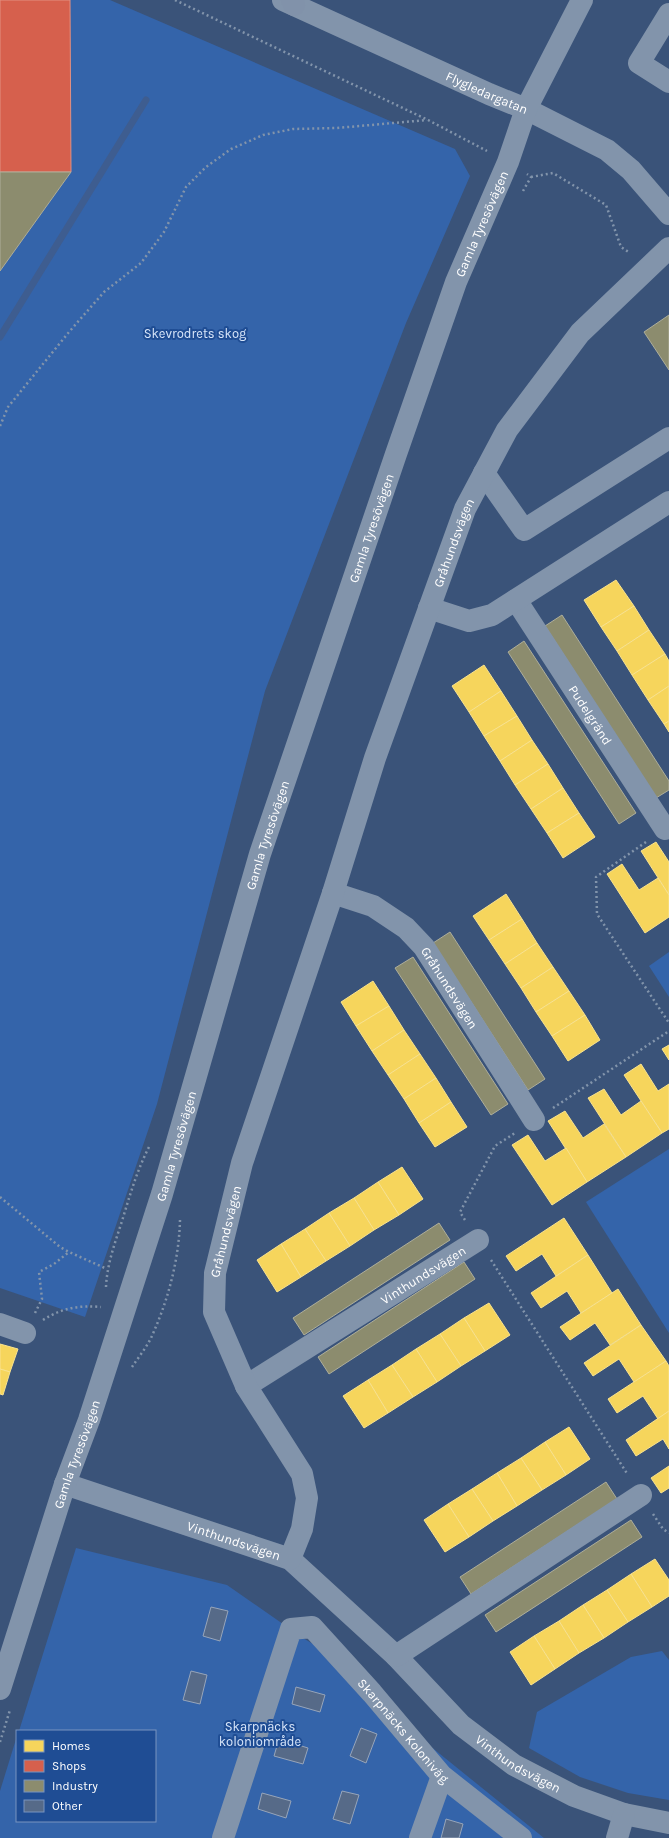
<svg xmlns="http://www.w3.org/2000/svg" width="669" height="1838" font-family="Karla,sans-serif">
<style>
.green{fill:#3464aa}
.homes{fill:#f6d55c;stroke:#f9e28d}
.shops{fill:#d6604d;stroke:#e29082}
.industry{fill:#8c8c6e;stroke:#aeae9a}
.lines{fill:none;stroke-linecap:round;stroke-linejoin:round}
.stream{stroke:#3e5d90;stroke-width:7}
.building{fill:#566a88;stroke:#97a5ba}
.path{stroke:#8294ab;stroke-width:2.5;stroke-dasharray:2 3;stroke-linecap:butt}
.minor{stroke:#8294ab;stroke-width:22}
.major{stroke:#8192aa;stroke-width:22}
.labels{text-anchor:middle;dominant-baseline:central;stroke-width:4;stroke-linejoin:round;paint-order:stroke}
.street-label{font-size:13px;fill:#fff;stroke:#1f4d94}
.park-label{font-size:13px;fill:#d8e6fa;stroke:#1f4d94}
</style>
<rect width="100%" height="100%" fill="#3a5379"/>
<g class="green">
<polygon points="70,0 110,0 455,149 470,176 406,323 265,691 157,1104 85,1317 0,1288 0,271 71,172"/>
<polygon points="669,952 669,997 649,966"/>
<polygon points="669,1149 669,1333 586,1202"/>
<polygon points="76,1548 227,1585 303,1638 333,1656 414,1733 544,1838 0,1838 0,1791 17,1736 17,1821 155,1821 155,1731 19,1731"/>
<polygon points="662,1651 669,1660 669,1800 628,1793 580,1777 529,1748 537,1712 631,1657"/>
</g>
<g class="homes">
<polygon points="616,580 634,606 601,627 584,600"/>
<polygon points="634,606 649,630 617,651 601,627"/>
<polygon points="649,630 665,654 632,675 617,651"/>
<polygon points="665,654 669,661 669,686 648,700 632,675"/>
<polygon points="484,665 501,691 469,712 452,686"/>
<polygon points="669,686 669,721 664,724 648,700"/>
<polygon points="501,691 517,716 484,736 469,712"/>
<polygon points="517,716 532,740 500,761 484,736"/>
<polygon points="669,721 669,732 664,724"/>
<polygon points="532,740 548,764 515,785 500,761"/>
<polygon points="548,764 563,788 531,809 515,785"/>
<polygon points="563,788 579,813 547,833 531,809"/>
<polygon points="579,813 595,837 563,858 547,833"/>
<polygon points="656,842 669,862 669,895 641,851"/>
<polygon points="622,864 639,890 658,878 669,895 669,917 645,933 607,874"/>
<polygon points="506,894 522,919 489,940 473,916"/>
<polygon points="522,919 537,943 505,964 489,940"/>
<polygon points="537,943 553,967 521,988 505,964"/>
<polygon points="553,967 569,991 536,1012 521,988"/>
<polygon points="373,981 389,1006 356,1026 341,1002"/>
<polygon points="569,991 585,1015 552,1036 536,1012"/>
<polygon points="389,1006 404,1030 372,1051 356,1026"/>
<polygon points="585,1015 600,1040 568,1061 552,1036"/>
<polygon points="404,1030 420,1054 388,1075 372,1051"/>
<polygon points="669,1045 669,1060 662,1049"/>
<polygon points="420,1054 436,1078 404,1099 388,1075"/>
<polygon points="641,1064 658,1091 669,1084 669,1129 662,1133 624,1075"/>
<polygon points="436,1078 451,1102 419,1123 404,1099"/>
<polygon points="604,1089 621,1115 641,1101 662,1133 626,1157 588,1098"/>
<polygon points="451,1102 467,1127 435,1147 419,1123"/>
<polygon points="565,1111 583,1138 604,1124 626,1157 587,1182 548,1121"/>
<polygon points="528,1135 545,1161 566,1148 587,1182 552,1205 512,1145"/>
<polygon points="402,1167 423,1199 399,1215 378,1182"/>
<polygon points="378,1182 399,1215 374,1230 354,1198"/>
<polygon points="354,1198 374,1230 350,1246 329,1213"/>
<polygon points="329,1213 350,1246 326,1261 305,1229"/>
<polygon points="564,1218 588,1255 556,1276 542,1254 516,1271 506,1256"/>
<polygon points="305,1229 326,1261 301,1277 281,1244"/>
<polygon points="281,1244 301,1277 277,1292 257,1260"/>
<polygon points="588,1255 612,1293 581,1313 567,1291 541,1308 531,1293"/>
<polygon points="618,1289 641,1325 610,1345 595,1323 570,1340 560,1327"/>
<polygon points="489,1303 510,1335 485,1351 464,1318"/>
<polygon points="464,1318 485,1351 461,1366 440,1334"/>
<polygon points="641,1325 666,1361 634,1382 619,1359 593,1376 584,1363"/>
<polygon points="440,1334 461,1366 437,1382 416,1349"/>
<polygon points="0,1344 18,1349 10,1372 0,1369"/>
<polygon points="416,1349 437,1382 413,1397 392,1365"/>
<polygon points="666,1361 669,1366 669,1411 658,1419 643,1396 617,1413 608,1399"/>
<polygon points="392,1365 413,1397 388,1413 368,1380"/>
<polygon points="0,1369 10,1372 3,1395 0,1394"/>
<polygon points="368,1380 388,1413 364,1428 343,1396"/>
<polygon points="669,1411 669,1449 663,1439 636,1456 626,1440"/>
<polygon points="569,1427 590,1459 566,1475 545,1442"/>
<polygon points="545,1442 566,1475 542,1490 521,1458"/>
<polygon points="521,1458 542,1490 517,1506 497,1473"/>
<polygon points="669,1466 669,1488 661,1493 651,1478"/>
<polygon points="497,1473 517,1506 493,1521 472,1489"/>
<polygon points="472,1489 493,1521 469,1537 448,1504"/>
<polygon points="448,1504 469,1537 445,1552 424,1520"/>
<polygon points="655,1559 669,1580 669,1596 652,1607 631,1574"/>
<polygon points="631,1574 652,1607 628,1622 607,1590"/>
<polygon points="607,1590 628,1622 604,1638 583,1605"/>
<polygon points="583,1605 604,1638 579,1653 559,1621"/>
<polygon points="559,1621 579,1653 555,1669 534,1636"/>
<polygon points="534,1636 555,1669 531,1685 510,1652"/>
</g>
<polygon class="shops" points="0,0 70,0 71,172 0,172"/>
<g class="industry">
<polygon points="0,172 71,172 0,271"/>
<polygon points="669,315 669,370 644,332"/>
<polygon points="562,615 669,781 669,790 656,798 545,626"/>
<polygon points="524,641 636,813 619,824 508,652"/>
<polygon points="450,932 545,1079 528,1090 433,943"/>
<polygon points="413,957 508,1104 491,1115 395,968"/>
<polygon points="439,1223 450,1240 304,1335 293,1318"/>
<polygon points="464,1262 475,1279 329,1374 318,1357"/>
<polygon points="606,1482 617,1499 471,1594 460,1577"/>
<polygon points="631,1520 642,1537 496,1632 485,1615"/>
</g>
<g class="lines">
<polyline class="stream" points="0,337 146,100"/>
</g>
<g class="building">
<polygon points="211,1607 228,1611 220,1641 203,1636"/>
<polygon points="191,1671 207,1675 200,1704 183,1700"/>
<polygon points="296,1687 325,1695 320,1712 292,1704"/>
<polygon points="361,1728 377,1734 366,1763 350,1756"/>
<polygon points="279,1739 308,1748 303,1764 274,1756"/>
<polygon points="342,1791 359,1795 350,1824 333,1819"/>
<polygon points="262,1793 291,1801 286,1818 258,1809"/>
<polygon points="446,1819 463,1824 459,1838 441,1838"/>
</g>
<g class="lines">
<g class="path">
<polyline points="175,0 428,120 487,151"/>
<polyline points="531,177 553,173 606,205 621,247 630,253"/>
<polyline points="523,191 531,177 527,174"/>
<polyline points="0,426 8,407 69,332 104,292 141,263 164,232 186,187 206,167 231,149 263,135 293,129 337,128 427,120"/>
<polyline points="646,842 596,877 597,914 669,1023"/>
<polyline points="553,1108 669,1031"/>
<polyline points="0,1197 60,1247 69,1252 107,1269"/>
<polyline points="465,1220 460,1212 495,1146 515,1133"/>
<polyline points="491,1260 628,1475"/>
<path d="M106,1287c1,-23 9,-44 16,-66 8,-26 15,-51 28,-76"/>
<polyline points="35,1313 42,1299 39,1272 54,1264 69,1252"/>
<path d="M43,1320c19,-12 36,-15 58,-13"/>
<path d="M132,1367c6,-9 14,-19 19,-29 17,-37 28,-78 29,-118"/>
<polyline points="653,1514 663,1529 669,1533"/>
<polyline points="0,1742 10,1710"/>
</g>
<g class="minor">
<path id="s1" d="M283,0l206,94 37,15 81,41 24,20 38,44"/>
<polyline points="669,14 639,63 669,82"/>
<polyline points="484,473 524,530 669,438"/>
<path id="s2" d="M516,600l149,229"/>
<polyline points="429,608 469,621 492,615 669,502"/>
<path id="s3" d="M333,893l40,13 33,22 18,19 110,173"/>
<polyline points="0,1324 25,1333"/>
<path id="s4" d="M246,1386l232,-146"/>
<path id="s5" d="M65,1484l225,75 106,97 65,69 53,40 60,31 50,18 45,9"/>
<path id="s6" d="M290,1559l12,-30 5,-31 -5,-24 -56,-88 -32,-74 1,-39 27,-110 91,-270 42,-135 90,-249 42,-79 73,-97 89,-85"/>
<polyline points="396,1656 641,1495"/>
<path id="s7" d="M0,1689l65,-205 24,-64 73,-226 98,-340 136,-400 60,-172 52,-120 18,-53 56,-109"/>
<path id="s8" d="M223,1838l68,-209 21,-2 60,66 70,83 79,62"/>
<polyline points="420,1838 442,1776"/>
<polyline points="617,1838 624,1814"/>
</g>
<polyline class="major" points="292,0 294,5"/>
</g>
<g class="labels">
<g class="street-label">
<text stroke="none"><textPath href="#s1" startOffset="224">Flygledargatan</textPath></text>
<text stroke="none"><textPath href="#s7" startOffset="1543">Gamla Tyresövägen</textPath></text>
<text stroke="none"><textPath href="#s7" startOffset="1219">Gamla Tyresövägen</textPath></text>
<text stroke="none"><textPath href="#s6" startOffset="1081">Gråhundsvägen</textPath></text>
<text stroke="none"><textPath href="#s2" startOffset="137">Pudelgränd</textPath></text>
<text stroke="none"><textPath href="#s7" startOffset="895">Gamla Tyresövägen</textPath></text>
<text stroke="none"><textPath href="#s3" startOffset="156">Gråhundsvägen</textPath></text>
<text stroke="none"><textPath href="#s7" startOffset="571">Gamla Tyresövägen</textPath></text>
<text stroke="none"><textPath href="#s6" startOffset="355">Gråhundsvägen</textPath></text>
<text stroke="none"><textPath href="#s4" startOffset="209">Vinthundsvägen</textPath></text>
<text stroke="none"><textPath href="#s7" startOffset="247">Gamla Tyresövägen</textPath></text>
<text stroke="none"><textPath href="#s5" startOffset="178">Vinthundsvägen</textPath></text>
<text stroke="none"><textPath href="#s8" startOffset="379">Skarpnäcks Koloniväg</textPath></text>
<text stroke="none"><textPath href="#s5" startOffset="545">Vinthundsvägen</textPath></text>
</g>
<g class="park-label">
<text x="195" y="333">Skevrodrets skog</text>
<text x="260" y="1726">Skarpnäcks<tspan x="260" dy="15">koloniområde</tspan></text>
</g>
</g>
<rect x="16" y="1730" width="140" height="92" fill="#1f4d94" stroke="#7994bf"/>
<rect x="24" y="1740" width="20" height="12" fill="#f6d55c" stroke="#7994bf"/>
<text x="52" y="1750" font-size="12" fill="#ffffff">Homes</text>
<rect x="24" y="1760" width="20" height="12" fill="#d6604d" stroke="#7994bf"/>
<text x="52" y="1770" font-size="12" fill="#ffffff">Shops</text>
<rect x="24" y="1780" width="20" height="12" fill="#8c8c6e" stroke="#7994bf"/>
<text x="52" y="1790" font-size="12" fill="#ffffff">Industry</text>
<rect x="24" y="1800" width="20" height="12" fill="#566a88" stroke="#7994bf"/>
<text x="52" y="1810" font-size="12" fill="#ffffff">Other</text>
</svg>
